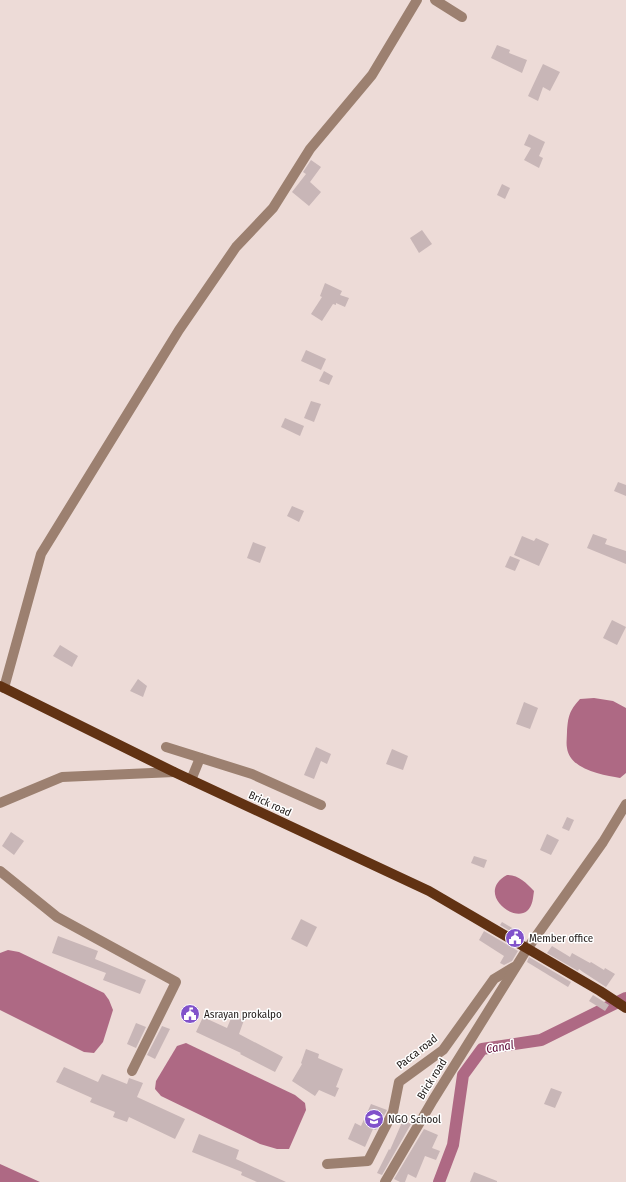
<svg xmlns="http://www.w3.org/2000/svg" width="626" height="1182" font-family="'Fira Sans Condensed',sans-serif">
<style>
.water{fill:#ae6984}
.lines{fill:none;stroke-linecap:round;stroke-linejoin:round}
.canal{stroke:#ae6984;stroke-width:12}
.building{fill:#c8b6b7}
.street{stroke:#9c8070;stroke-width:10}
.primary{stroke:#613213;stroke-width:10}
.labels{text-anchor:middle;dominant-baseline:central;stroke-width:3;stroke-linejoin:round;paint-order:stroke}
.street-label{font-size:11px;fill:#201a18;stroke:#fff}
.poi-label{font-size:11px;fill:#201a18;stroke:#fff;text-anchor:start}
.water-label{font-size:12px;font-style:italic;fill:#570030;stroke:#fff}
</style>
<rect width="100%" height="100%" fill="#eddbd7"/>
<g class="water">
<path d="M594,698l19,3 13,7v65l-6,5c-17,-3 -50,-8 -53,-30 -1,-5 0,-11 0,-16 1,-15 2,-21 13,-33z"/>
<path d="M507,875c12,0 19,8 27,16 -1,6 -1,15 -7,20 -15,12 -51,-19 -20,-36z"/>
<polygon points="8,950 19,952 104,993 109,1000 113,1010 103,1042 94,1053 84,1052 0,1010 0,953"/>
<polygon points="186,1043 295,1095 305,1103 306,1110 289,1149 277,1149 260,1144 161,1096 155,1089 156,1081 177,1046"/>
<polygon points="0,1164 40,1182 0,1182"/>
</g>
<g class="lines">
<polyline class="canal" points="439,1182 453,1145 463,1075 482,1049 541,1040 626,998"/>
</g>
<g class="building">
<polygon points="497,45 510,50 509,53 527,60 522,73 491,58"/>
<polygon points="543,64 560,72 550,91 543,87 538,101 528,96"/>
<polygon points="529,134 545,142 539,156 543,158 539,168 524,160 531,148 524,145"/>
<polygon points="311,160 321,167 310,182 321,192 309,206 292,192 306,174 303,172"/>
<polygon points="502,184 510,188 505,199 497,195"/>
<polygon points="422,230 432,244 419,253 410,238"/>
<polygon points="325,283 342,291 340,295 349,298 345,307 336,303 336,305 333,304 322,321 311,314 322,297 320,296"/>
<polygon points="306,350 326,359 321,370 301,361"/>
<polygon points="324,371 333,376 329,385 319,381"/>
<polygon points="311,401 321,404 314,422 304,418"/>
<polygon points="285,418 304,426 300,436 281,427"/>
<polygon points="618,482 626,485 626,496 614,491"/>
<polygon points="292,506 304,511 299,522 287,516"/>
<polygon points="593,534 607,539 605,544 626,551 626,564 587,548"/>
<polygon points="522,536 534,541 536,538 549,544 539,566 514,555"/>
<polygon points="253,542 266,547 260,563 247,558"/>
<polygon points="510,556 520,560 515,571 505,567"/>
<polygon points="612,620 626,627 617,645 603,638"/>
<polygon points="60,645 78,656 72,667 53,656"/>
<polygon points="138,679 147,686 143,697 130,691"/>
<polygon points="524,702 538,708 530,729 516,724"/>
<polygon points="316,747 331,754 327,764 321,761 314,779 304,775"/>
<polygon points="392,749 408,756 403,770 386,764"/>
<polygon points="567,817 574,820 569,831 562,828"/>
<polygon points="11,832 24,841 14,855 2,846"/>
<polygon points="547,834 559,840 551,855 540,850"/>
<polygon points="474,856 487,860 484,868 471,863"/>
<polygon points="301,919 317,927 307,947 291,939"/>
<polygon points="502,922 522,934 520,937 500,925"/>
<polygon points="484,931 518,951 512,961 504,965 500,963 504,956 479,940"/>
<polygon points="58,936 98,951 95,959 146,980 140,994 103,980 106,973 52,953"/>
<polygon points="552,946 570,957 572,953 590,963 591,962 604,970 605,968 615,974 606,987 583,972 579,969 578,971 547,953"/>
<polygon points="529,957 571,982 568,987 527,962"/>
<polygon points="593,995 609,1005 605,1011 589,1001"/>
<polygon points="232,1016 244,1020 239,1034 283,1057 275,1072 240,1054 241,1053 196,1032 203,1017 227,1028"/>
<polygon points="136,1023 146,1027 136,1048 127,1044"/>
<polygon points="162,1026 170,1029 155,1059 147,1055"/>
<polygon points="306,1049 319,1054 318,1058 343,1069 336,1087 339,1088 335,1097 319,1090 315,1096 292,1081 302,1064 301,1063"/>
<polygon points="64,1067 98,1082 102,1074 127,1084 129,1078 143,1083 137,1097 185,1119 175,1139 129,1117 127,1122 113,1117 115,1112 90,1102 92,1098 56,1082"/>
<polygon points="551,1088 562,1092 555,1108 544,1104"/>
<polygon points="371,1104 387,1110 376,1130 373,1129 365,1147 348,1139 355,1123 361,1126"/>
<polygon points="403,1120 411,1124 382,1175 377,1173 389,1149 390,1150"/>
<polygon points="424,1129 438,1135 432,1148 440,1151 436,1160 425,1156 416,1178 408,1174 405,1182 400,1182 394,1179"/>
<polygon points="199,1134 239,1150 236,1159 286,1182 257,1182 241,1175 242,1172 192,1152"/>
<polygon points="474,1172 497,1181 497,1182 470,1182"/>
</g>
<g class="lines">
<g class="street">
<polyline points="435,0 462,17"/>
<polyline points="4,688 41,554 179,330 236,247 273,208 310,149 372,75 417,0"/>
<polyline points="166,747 252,774 321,805"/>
<polyline points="191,780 200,758"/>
<polyline points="0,803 62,777 174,772"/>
<polyline points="0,871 57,917 176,982 132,1071"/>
<polyline points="327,1164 368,1161 393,1112 399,1082 443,1050 494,979 514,967"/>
<polyline points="385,1182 433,1100 527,949 603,842 626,804"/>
</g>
<polyline class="primary" points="0,686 174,772 429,891 600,991 626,1008"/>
</g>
<defs>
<g id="civic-disc" transform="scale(1)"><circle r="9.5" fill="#8152ca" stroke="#fff"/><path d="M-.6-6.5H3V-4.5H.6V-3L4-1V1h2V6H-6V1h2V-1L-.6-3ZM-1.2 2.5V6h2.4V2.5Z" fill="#fff"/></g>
<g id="school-disc" transform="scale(1)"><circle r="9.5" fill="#8152ca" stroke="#fff"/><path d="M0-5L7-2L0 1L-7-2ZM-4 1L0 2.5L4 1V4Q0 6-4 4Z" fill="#fff"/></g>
</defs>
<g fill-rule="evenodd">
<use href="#civic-disc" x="515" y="938"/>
<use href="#civic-disc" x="190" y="1014"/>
<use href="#school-disc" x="374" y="1119"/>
</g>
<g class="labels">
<g class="street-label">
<text transform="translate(270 804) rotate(25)">Brick road</text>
<text transform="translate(417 1052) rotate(-38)">Pacca road</text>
<text transform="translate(432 1079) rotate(-58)">Brick road</text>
</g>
<g class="poi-label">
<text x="529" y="938">Member office</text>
<text x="204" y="1014">Asrayan prokalpo</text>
<text x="388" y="1119">NGO School</text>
</g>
<g class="water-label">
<text transform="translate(500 1047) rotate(-10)">Canal</text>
</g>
</g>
</svg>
